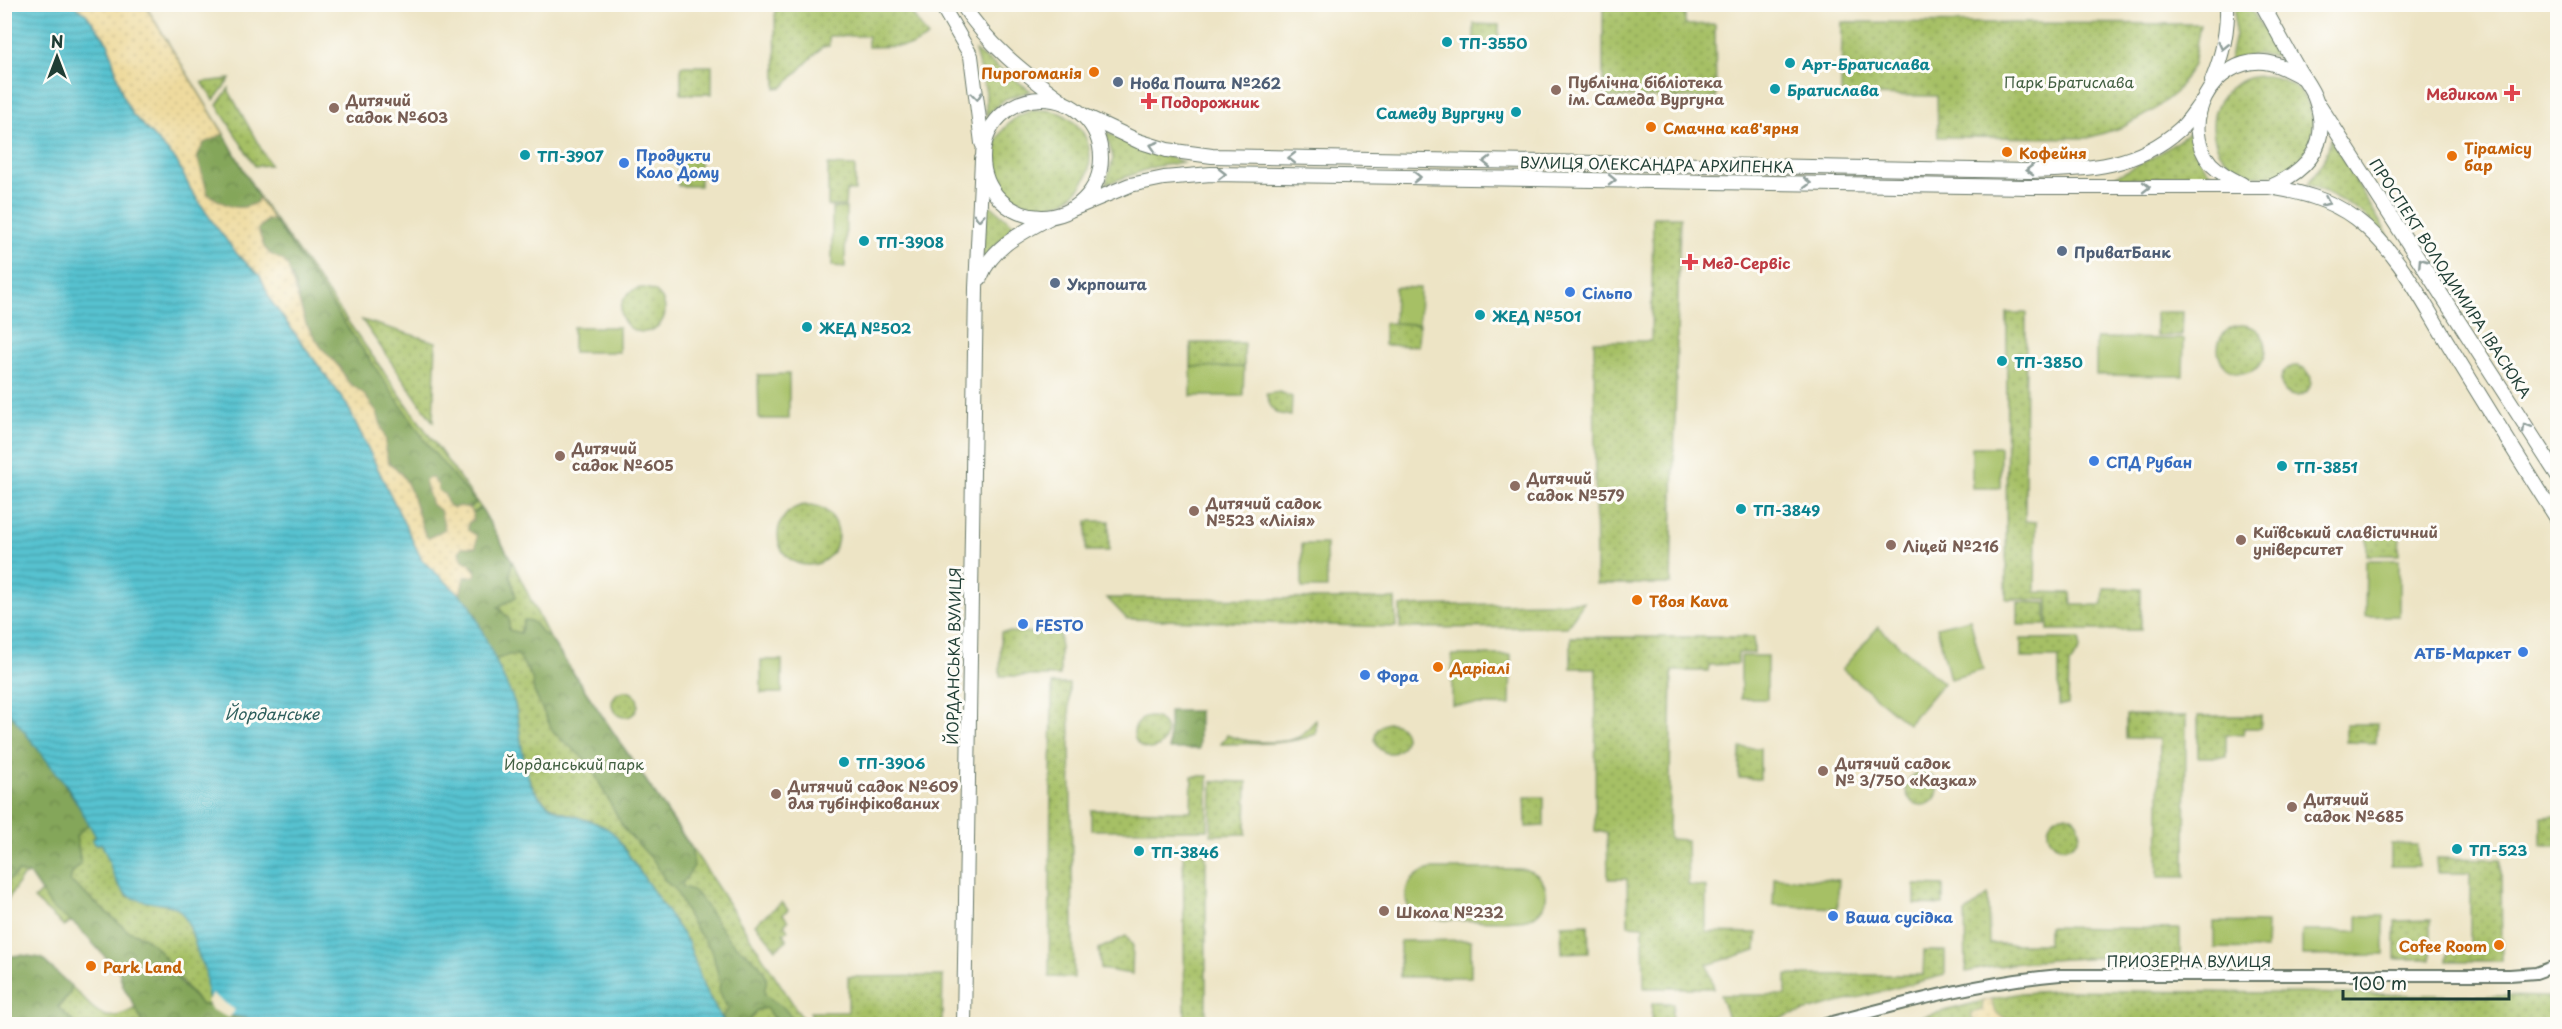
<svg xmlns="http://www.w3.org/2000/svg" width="2562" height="1029" font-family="'Playpen Sans',sans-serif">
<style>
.grass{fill:url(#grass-dots);stroke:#627e4c;stroke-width:1.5}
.forest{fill:url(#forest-crowns);stroke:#527247;stroke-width:1.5}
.sand{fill:url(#sand-dots);stroke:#868c69;stroke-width:1.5}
.garden{fill:#a6c065;stroke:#627e4c;stroke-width:1.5}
.water{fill:url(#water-rules);stroke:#3a8082;stroke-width:1.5}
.pier{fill:#ede4c5}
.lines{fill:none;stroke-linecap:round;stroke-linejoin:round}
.street-casing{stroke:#677767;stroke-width:14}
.secondary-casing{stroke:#677767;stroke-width:16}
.street{stroke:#fff;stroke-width:10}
.secondary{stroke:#fff;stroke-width:14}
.oneway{stroke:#8f9e9a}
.culture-dot{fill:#0f9aa8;stroke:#fdfcf7;stroke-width:2}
.food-dot{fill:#e8710a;stroke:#fdfcf7;stroke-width:2}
.service-dot{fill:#5c6f8a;stroke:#fdfcf7;stroke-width:2}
.education-dot{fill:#8d6e63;stroke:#fdfcf7;stroke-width:2}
.health-dot{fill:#e0444e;stroke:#fdfcf7;stroke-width:2}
.shop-dot{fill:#3f7fe0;stroke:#fdfcf7;stroke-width:2}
.labels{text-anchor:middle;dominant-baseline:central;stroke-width:6;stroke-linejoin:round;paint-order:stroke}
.culture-label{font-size:15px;font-weight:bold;fill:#0d838f;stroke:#fdfcf7;text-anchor:start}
.food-label{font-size:15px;font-weight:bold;fill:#c56008;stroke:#fdfcf7;text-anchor:start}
.education-label{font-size:15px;font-weight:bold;fill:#785e54;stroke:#fdfcf7;text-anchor:start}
.park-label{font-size:15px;fill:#415e40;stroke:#fdfcf7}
.service-label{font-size:15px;font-weight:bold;fill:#4e5e75;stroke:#fdfcf7;text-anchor:start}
.health-label{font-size:15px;font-weight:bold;fill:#be3a42;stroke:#fdfcf7;text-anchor:start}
.shop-label{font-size:15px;font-weight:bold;fill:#366cbe;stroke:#fdfcf7;text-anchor:start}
.street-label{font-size:15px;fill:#1f3d34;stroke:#fdfcf7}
.water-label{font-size:16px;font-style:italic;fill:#2d5e5b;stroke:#fdfcf7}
</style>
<defs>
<pattern id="grass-dots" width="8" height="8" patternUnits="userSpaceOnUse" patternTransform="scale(1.5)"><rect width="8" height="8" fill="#a6c065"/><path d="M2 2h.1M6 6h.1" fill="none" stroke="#879d54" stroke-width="1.8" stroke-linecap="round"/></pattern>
<pattern id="forest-crowns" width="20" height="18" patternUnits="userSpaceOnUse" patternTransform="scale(1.5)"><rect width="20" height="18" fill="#84a65a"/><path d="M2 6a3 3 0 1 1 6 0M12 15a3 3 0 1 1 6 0" fill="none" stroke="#6b884b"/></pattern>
<pattern id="sand-dots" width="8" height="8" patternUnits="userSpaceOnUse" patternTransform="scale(1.5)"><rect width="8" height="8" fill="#eeda9e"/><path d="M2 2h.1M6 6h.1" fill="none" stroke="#ccbc89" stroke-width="1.8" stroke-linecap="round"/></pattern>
<pattern id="water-rules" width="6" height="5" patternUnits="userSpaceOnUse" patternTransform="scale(1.5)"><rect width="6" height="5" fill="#56c2d0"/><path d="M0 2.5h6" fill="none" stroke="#479faa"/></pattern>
</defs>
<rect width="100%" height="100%" fill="#fdfcf7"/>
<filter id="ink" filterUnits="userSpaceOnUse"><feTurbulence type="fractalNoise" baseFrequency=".0167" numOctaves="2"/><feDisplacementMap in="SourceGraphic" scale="12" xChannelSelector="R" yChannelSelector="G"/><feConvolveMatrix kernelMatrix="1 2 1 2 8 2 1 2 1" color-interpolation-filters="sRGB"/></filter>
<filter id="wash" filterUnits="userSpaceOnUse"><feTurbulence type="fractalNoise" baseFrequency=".008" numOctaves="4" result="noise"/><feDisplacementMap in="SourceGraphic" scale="24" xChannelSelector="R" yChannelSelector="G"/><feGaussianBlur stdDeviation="1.35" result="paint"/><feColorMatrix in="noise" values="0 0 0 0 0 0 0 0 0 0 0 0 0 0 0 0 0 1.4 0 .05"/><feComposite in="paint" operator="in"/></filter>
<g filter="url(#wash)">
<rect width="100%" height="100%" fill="#ede4c5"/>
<g class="grass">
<path d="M73,5h72l79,129 35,63 222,311 31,53 37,76 155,229 102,158h-81l-21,-36 -16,-46 -73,-107c-12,-13 -34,-16 -50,-22 -50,-17 -39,-71 -51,-111l-40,-90 -80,-112 -157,-246 -23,-30z"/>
<polygon points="775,5 906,5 928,37 912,46 868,47 868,36 829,36 829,46 822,47 783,87 776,88"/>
<polygon points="1603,5 1685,5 1685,25 1715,24 1716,98 1603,97"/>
<path d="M2235,5h13l34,52c-21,-4 -34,-4 -53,5l6,-27z"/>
<polygon points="1842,22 2200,24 2193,65 2176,92 2154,110 2123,127 2088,138 1938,137 1937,96 1841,95"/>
<polygon points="1474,24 1499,25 1499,42 1474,42"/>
<polygon points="975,51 1031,91 1005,99 986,116 986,92"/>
<rect x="681" y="66" width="31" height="28"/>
<circle cx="2263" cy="126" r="50"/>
<polygon points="230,79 214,100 202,82"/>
<polygon points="229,88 229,91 270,165 255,166 217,105"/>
<circle cx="1042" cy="158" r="48"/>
<path d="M2192,130c2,22 10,35 25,50l-106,-2c30,-13 56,-27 81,-48z"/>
<polygon points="1106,133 1183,162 1154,167 1106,184 1113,158"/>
<path d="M2331,139l62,105c-23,-29 -51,-45 -85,-60l17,-26z"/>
<rect x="678" y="156" width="22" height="30"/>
<polygon points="828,165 855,166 855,191 846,191 845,206 828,206"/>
<polygon points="985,201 1014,225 982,260"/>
<polygon points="1653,217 1680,217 1671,584 1596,584 1594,341 1651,341"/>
<circle cx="643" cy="310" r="22"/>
<polygon points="2156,312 2183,312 2182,336 2156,336"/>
<polygon points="2007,313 2026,313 2025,521 2036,522 2035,592 2071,593 2072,605 2103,605 2104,588 2141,589 2141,630 2048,630 2048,600 2006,599"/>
<polygon points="362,320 436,342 433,422"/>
<polygon points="1384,323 1419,324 1418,346 1384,345"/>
<circle cx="2242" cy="349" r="24"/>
<rect x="1191" y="343" width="53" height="24"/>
<circle cx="2296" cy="381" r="15"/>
<polygon points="1280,392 1292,397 1291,416 1276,413 1270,405 1266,394"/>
<circle cx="808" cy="535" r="30"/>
<polygon points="1087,521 1109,521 1109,551 1086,551"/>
<polygon points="2367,532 2400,533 2399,555 2367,555"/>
<polygon points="1107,598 1395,599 1396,627 1127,619"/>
<polygon points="1584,602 1567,627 1400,628 1400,606"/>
<polygon points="2018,602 2046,603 2046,625 2018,625"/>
<polygon points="1001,632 1060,633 1060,676 1000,676"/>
<polygon points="1571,637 1754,637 1754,653 1738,653 1738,664 1709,665 1708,671 1672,671 1669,839 1687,840 1688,885 1706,887 1706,932 1757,933 1756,950 1707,965 1714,988 1644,988 1643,926 1628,925 1627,879 1608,879 1607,833 1595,831 1596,668 1571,668"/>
<polygon points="2021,639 2080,639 2080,650 2069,665 2068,705 2059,705 2059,658 2021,658"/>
<polygon points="1052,684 1069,684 1074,978 1049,977"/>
<circle cx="625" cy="704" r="13"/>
<polygon points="2126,715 2186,716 2185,877 2158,877 2160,739 2126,738"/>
<polygon points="2198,716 2261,716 2261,728 2244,728 2243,735 2226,734 2226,757 2198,757"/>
<circle cx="1150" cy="733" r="16"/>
<path d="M1316,720v14c-28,12 -64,9 -95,10l6,-9c17,8 55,10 72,2 7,-4 11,-12 17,-17z"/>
<circle cx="1390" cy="738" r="15"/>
<polygon points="2346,724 2377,724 2376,743 2346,742"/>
<polygon points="1740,748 1760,748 1760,779 1739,778"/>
<circle cx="1922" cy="789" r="16"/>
<polygon points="1192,776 1208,776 1208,830 1091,830 1091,810 1191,811"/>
<polygon points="1212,781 1247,782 1246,834 1211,835"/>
<polygon points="1525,797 1544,797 1544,826 1526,827"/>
<circle cx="2064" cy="831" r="16"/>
<polygon points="2557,816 2557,846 2541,846 2541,817"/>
<path d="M90,823l7,14 -5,3 4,5 5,-2 26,53 50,11c14,14 22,41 27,60 5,13 1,23 7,37l-9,1c-23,-22 -43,-65 -74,-74l-58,-50 2,-8 9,-9 -5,-28z"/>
<polygon points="1183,841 1206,841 1206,1024 1185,1024"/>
<polygon points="2391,844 2418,845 2418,866 2391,866"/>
<polygon points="2436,858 2501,859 2502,961 2447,961 2448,950 2470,949 2470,873 2437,873"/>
<polygon points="18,872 29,874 23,876 5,904 5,884"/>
<polygon points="52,881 87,913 64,926 34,899"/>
<polygon points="1915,885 1943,886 1943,905 1915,904"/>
<path d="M1988,895l1,49h59v-17l132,2v29c-72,-1 -143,-2 -214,14l-1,-59z"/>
<polygon points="782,902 788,910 783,914 788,921 784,924 788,930 783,934 787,940 776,949 755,924"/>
<polygon points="2431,920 2431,959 2395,959 2395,921"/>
<polygon points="1588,924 1589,952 1562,953 1561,925"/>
<polygon points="1126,936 1133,946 1132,974 1101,969 1099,949"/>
<polygon points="1924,951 1945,951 1945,975 1757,1024 1730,1024 1720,995 1786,995 1786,975 1923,975"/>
<polygon points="943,976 942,1020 938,1024 815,1024 810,1012 848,1012 848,977"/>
<path d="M71,986c24,23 32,43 66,21l5,17h-67l-17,-16 12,-14z"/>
<polygon points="2068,990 2558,997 2557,1024 1894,1024 1983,1001 2021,993"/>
<polygon points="1652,1003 1673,1003 1671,1024 1651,1024"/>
</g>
<g class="forest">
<path d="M224,134l34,63v5c-16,9 -40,7 -51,-10 -4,-6 -5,-14 -7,-22 -2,-7 -4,-15 0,-22 5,-7 17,-12 24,-14z"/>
<path d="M270,219l4,1 156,228 46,55 -7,5 -10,-2 -5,2 -6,-3 -3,-10 -7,-5v-5l-13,-3 7,23 8,5 2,5 3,14 -16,9 -3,-2c-11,-24 -13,-59 -37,-73l-4,-13 1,-9 -9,-29 -14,-19 -15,-11 -8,-14 -19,-21 -15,-23 -14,-48 -28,-29 -6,-18z"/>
<path d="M481,508l31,53 -2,14 6,22 -18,10 11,12v11l11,3 4,-13c14,-1 13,14 25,17l142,211 3,18 -12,18 1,3c3,1 6,2 9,3 10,6 27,38 36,48 12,14 32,20 38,39 2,7 -3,11 -1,18l19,13 13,16h-20l-11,-16 -9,2 -11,14h-21l-3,-8 6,-6 -9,-20 1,-8 -8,-31 -21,-29 -16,-33 -9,-7 -12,-21 -30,-32 -36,-67 -35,-30 -19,-40 -2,-14 -14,-23h-9l-15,5c-12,-22 -14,-48 -34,-64l4,-19h5l7,-8 -13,-9 -4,-8 3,-5h14l-8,-17v-7l5,-3v-7z"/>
<path d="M5,707l51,64 34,52 -14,13 5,28 -9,9 -2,8 58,50c32,9 36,28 53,52 6,8 14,15 21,22 16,-2 43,8 55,19h-115c-4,-20 -23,-36 -22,-51l-43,-47 -25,-18 -23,-34 -11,-2 -13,12z"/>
<rect x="1169" y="711" width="30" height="38"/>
<polygon points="21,955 41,958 71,986 70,993 58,1007 75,1024 5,1024 5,957"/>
</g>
<g class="sand">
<path d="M73,5h72l79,129 -20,9 -7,13 11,38c17,11 30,19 49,8l1,-5 16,23h-7l-9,9 6,18 6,7 14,7 4,6 18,57 15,23 19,21 8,14 15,11 14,19 9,29 -1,9 4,13c24,14 26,49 37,73l3,2 16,-9 -5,-19 -8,-5 -7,-23 1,-3 6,-1 6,7v5l7,5 3,10 6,3 5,-2 10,2 4,5v7l-5,3v7l9,6 -1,11h-14l-3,5 4,8 7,4 6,8 -1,4 -11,1 -4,19 -38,-36 -76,-157 -75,-102 -11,-25 -23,-22 -23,-30 -23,-34 -15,-30 -43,-45 -10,-18 -15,-54 -22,-29z"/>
<path d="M1992,999c0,12 5,16 16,20l2,5h-31l-7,-5v-6l10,-3 1,-9z"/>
</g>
<g class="garden">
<polygon points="832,208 846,208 845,267 832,266"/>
<polygon points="1395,287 1420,288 1419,324 1394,323"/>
<rect x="573" y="327" width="46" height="25"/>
<polygon points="2096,338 2184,339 2183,376 2096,375"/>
<polygon points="1191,367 1244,367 1243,396 1191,396"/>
<polygon points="789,374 789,419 759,419 758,375"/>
<rect x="1972" y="447" width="28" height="41"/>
<polygon points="1302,544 1326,544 1327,588 1302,588"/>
<polygon points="2366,560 2399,560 2399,616 2365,616"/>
<polygon points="1970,619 1983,670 1950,679 1937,627"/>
<polygon points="1878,627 1943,683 1908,724 1842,669"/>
<polygon points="1452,655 1511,655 1510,705 1452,705"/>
<rect x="1741" y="656" width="26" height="43"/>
<rect x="761" y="660" width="21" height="33"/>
<path d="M1432,869c21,0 42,0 63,0 11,0 22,-1 32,1 12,3 21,15 19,28 -1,10 -10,19 -20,21 -13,3 -95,2 -105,-2 -27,-12 -15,-44 11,-48z"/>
<polygon points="1774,878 1839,880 1837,908 1773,905"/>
<polygon points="2358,916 2384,916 2384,955 2302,956 2302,931 2358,931"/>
<polygon points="2214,922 2267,923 2266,949 2214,948"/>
<polygon points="1471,940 1471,977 1400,977 1400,941"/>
</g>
<path class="water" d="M5,5h68l13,9 22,29 15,54 10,18 43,45 15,30 23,34 23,30 23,22 11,25 75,102 76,157 48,44 44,97c12,41 1,95 50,112 17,6 39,9 51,22l73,107 16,46 21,36h-468c-12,-11 -35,-4 -45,-19 -7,-11 -5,-23 -7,-36 -1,-4 -4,-8 -6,-12 -6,-18 -8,-36 -23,-50 -29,-8 -50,0 -63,-33 -4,-11 -6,-21 -12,-31l-5,2 -4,-5 4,-3 -27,-48 -64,-82z"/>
<polygon class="pier" points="212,994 235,1010 229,1018 212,1010 207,1001"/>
</g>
<g filter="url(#ink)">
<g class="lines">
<g class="street-casing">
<path id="street" d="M1825,1024c79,-21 153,-42 235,-49h450l26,-2 22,-8"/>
</g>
<g class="secondary-casing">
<g id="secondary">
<polyline points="941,4 971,56 982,143"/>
<path d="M962,4c26,41 61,68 99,96"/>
<path d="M2212,81c10,-24 16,-50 15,-77"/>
<circle cx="1042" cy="158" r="59"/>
<polyline points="2320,106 2558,476"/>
<path d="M1083,115l55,26 29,9 45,6 817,15c57,-2 106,-2 151,-42 8,-7 14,-17 20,-25"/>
<path d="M2242,184c-11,-5 -22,-11 -31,-20 -34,-40 1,-106 53,-102 14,1 26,9 38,15"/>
<path d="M2270,187c30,5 59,12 85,31 43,32 67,83 94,127 36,59 72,117 109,175"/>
<path d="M1072,209l58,-24 34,-7 47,-4 818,13h241c38,-17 61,-43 46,-86 -3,-11 -12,-22 -18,-32 -12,-21 -24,-43 -36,-65"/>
<path d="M980,278c12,-31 41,-45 69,-60"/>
<polyline points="964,1024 976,288 982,159"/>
</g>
</g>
<use href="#street" class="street"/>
<use href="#secondary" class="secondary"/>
</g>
<defs><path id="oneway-chevron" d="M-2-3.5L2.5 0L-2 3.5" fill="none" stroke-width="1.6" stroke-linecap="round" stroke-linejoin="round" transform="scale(1.5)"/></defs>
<g class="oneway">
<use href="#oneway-chevron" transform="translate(2223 46) rotate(103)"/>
<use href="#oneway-chevron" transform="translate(977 96) rotate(84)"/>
<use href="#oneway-chevron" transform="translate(1154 146) rotate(-163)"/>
<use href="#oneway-chevron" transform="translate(1292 158) rotate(-179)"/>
<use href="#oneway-chevron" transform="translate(1487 162) rotate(-179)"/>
<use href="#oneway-chevron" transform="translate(2030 170) rotate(180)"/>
<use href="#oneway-chevron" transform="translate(1222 174)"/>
<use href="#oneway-chevron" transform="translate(1417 177) rotate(1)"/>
<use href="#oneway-chevron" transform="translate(1612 180) rotate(1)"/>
<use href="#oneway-chevron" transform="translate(1807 183) rotate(1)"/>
<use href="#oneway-chevron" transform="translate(2146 187)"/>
<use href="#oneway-chevron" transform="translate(2326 202) rotate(24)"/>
<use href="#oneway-chevron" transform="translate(979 217) rotate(93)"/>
<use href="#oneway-chevron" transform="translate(2422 262) rotate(-123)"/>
<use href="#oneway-chevron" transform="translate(2526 427) rotate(-122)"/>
</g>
</g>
<g class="culture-dot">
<circle cx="1447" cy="42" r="6"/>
<circle cx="1790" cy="63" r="6"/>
<circle cx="1775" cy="89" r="6"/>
<circle cx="1516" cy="112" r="6"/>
<circle cx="525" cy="155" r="6"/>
<circle cx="864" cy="241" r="6"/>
<circle cx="1480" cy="315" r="6"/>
<circle cx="807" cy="327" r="6"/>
<circle cx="2002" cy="361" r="6"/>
<circle cx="2282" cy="466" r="6"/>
<circle cx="1741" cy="509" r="6"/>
<circle cx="844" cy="762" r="6"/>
<circle cx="2457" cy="849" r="6"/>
<circle cx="1139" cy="851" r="6"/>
</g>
<g class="food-dot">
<circle cx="1094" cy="72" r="6"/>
<circle cx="1651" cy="127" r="6"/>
<circle cx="2007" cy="152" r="6"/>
<circle cx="2452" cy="156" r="6"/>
<circle cx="1637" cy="600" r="6"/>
<circle cx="1438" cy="667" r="6"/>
<circle cx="2499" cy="945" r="6"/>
<circle cx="91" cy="966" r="6"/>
</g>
<g class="service-dot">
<circle cx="1118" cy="82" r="6"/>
<circle cx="2062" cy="251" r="6"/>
<circle cx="1055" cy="283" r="6"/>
</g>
<g class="education-dot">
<circle cx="1556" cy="90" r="6"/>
<circle cx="334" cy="108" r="6"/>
<circle cx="560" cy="456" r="6"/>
<circle cx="1515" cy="486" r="6"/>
<circle cx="1194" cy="511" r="6"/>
<circle cx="2241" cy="540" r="6"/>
<circle cx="1891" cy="545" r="6"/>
<circle cx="1823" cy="771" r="6"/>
<circle cx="776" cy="794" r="6"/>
<circle cx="2292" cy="807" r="6"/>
<circle cx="1384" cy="911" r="6"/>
</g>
<g class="health-dot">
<path d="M2509 84h6v6h6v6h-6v6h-6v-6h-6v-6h6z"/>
<path d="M1146 92h6v6h6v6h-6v6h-6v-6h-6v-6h6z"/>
<path d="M1687 253h6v6h6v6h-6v6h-6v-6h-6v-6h6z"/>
</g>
<g class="shop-dot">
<circle cx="624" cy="163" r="6"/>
<circle cx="1570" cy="292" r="6"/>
<circle cx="2094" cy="461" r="6"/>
<circle cx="1023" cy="624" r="6"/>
<circle cx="2523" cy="652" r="6"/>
<circle cx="1365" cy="675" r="6"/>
<circle cx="1833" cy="916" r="6"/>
</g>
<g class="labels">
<g class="culture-label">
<text x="1459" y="42">ТП-3550</text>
<text x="1802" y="63">Арт-Братислава</text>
<text x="1787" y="89">Братислава</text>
<text x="1504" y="112" text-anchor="end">Самеду Вургуну</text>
<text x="537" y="155">ТП-3907</text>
<text x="876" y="241">ТП-3908</text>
<text x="1492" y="315">ЖЕД №501</text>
<text x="819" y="327">ЖЕД №502</text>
<text x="2014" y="361">ТП-3850</text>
<text x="2294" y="466">ТП-3851</text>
<text x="1753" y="509">ТП-3849</text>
<text x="856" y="762">ТП-3906</text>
<text x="2469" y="849">ТП-523</text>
<text x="1151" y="851">ТП-3846</text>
</g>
<g class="food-label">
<text x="1082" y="72" text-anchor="end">Пирогоманія</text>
<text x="1663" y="127">Смачна кав'ярня</text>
<text x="2464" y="147">Тірамісу<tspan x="2464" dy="17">бар</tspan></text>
<text x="2019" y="152">Кофейня</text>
<text x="1649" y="600">Твоя Kava</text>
<text x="1450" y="667">Даріалі</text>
<text x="2487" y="945" text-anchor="end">Cofee Room</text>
<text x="103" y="966">Park Land</text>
</g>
<g class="education-label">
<text x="1568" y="81">Публічна бібліотека<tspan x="1568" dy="17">ім. Самеда Вургуна</tspan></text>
<text x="346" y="99">Дитячий<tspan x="346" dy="17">садок №603</tspan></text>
<text x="572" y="447">Дитячий<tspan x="572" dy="17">садок №605</tspan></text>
<text x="1527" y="477">Дитячий<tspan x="1527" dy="17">садок №579</tspan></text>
<text x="1206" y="502">Дитячий садок<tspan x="1206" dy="17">№523 «Лілія»</tspan></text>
<text x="2253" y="531">Київський славістичний<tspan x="2253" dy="17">університет</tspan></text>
<text x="1903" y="545">Ліцей №216</text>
<text x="1835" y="762">Дитячий садок<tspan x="1835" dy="17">№ 3/750 «Казка»</tspan></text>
<text x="788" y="785">Дитячий садок №609<tspan x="788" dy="17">для тубінфікованих</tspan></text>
<text x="2304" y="798">Дитячий<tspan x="2304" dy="17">садок №685</tspan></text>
<text x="1396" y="911">Школа №232</text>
</g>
<g class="park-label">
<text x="2069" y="81">Парк Братислава</text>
<text x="574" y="763">Йорданський парк</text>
</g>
<g class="service-label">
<text x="1130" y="82">Нова Пошта №262</text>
<text x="2074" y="251">ПриватБанк</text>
<text x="1067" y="283">Укрпошта</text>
</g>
<g class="health-label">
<text x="2498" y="93" text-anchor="end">Медиком</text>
<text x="1161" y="101">Подорожник</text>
<text x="1702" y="262">Мед-Сервіс</text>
</g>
<g class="shop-label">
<text x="636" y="154">Продукти<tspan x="636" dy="17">Коло Дому</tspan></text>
<text x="1582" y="292">Сільпо</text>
<text x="2106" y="461">СПД Рубан</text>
<text x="1035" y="624">FESTO</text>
<text x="2511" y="652" text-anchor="end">АТБ-Маркет</text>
<text x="1377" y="675">Фора</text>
<text x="1845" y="916">Ваша сусідка</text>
</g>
<g class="street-label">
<text transform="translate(1657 164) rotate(1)">ВУЛИЦЯ ОЛЕКСАНДРА АРХИПЕНКА</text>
<text transform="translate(2451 278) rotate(57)">ПРОСПЕКТ ВОЛОДИМИРА ІВАСЮКА</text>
<text transform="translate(953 656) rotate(-89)">ЙОРДАНСЬКА ВУЛИЦЯ</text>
<text x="2189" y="960">ПРИОЗЕРНА ВУЛИЦЯ</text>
</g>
<g class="water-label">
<text x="272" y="713">Йорданське</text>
</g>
</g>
<rect width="2562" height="1029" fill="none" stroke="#fdfcf7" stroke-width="24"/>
<g transform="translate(57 57)" stroke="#fdfcf7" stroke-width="4.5" paint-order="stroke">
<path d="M0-4.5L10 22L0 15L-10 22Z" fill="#1f3d34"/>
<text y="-9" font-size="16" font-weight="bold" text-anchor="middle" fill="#1f3d34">N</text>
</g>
<path d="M2343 990v9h166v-9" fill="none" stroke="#1f3d34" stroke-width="3"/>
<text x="2352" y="990" font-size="18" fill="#1f3d34" stroke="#fdfcf7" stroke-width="4.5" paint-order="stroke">100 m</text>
</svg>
